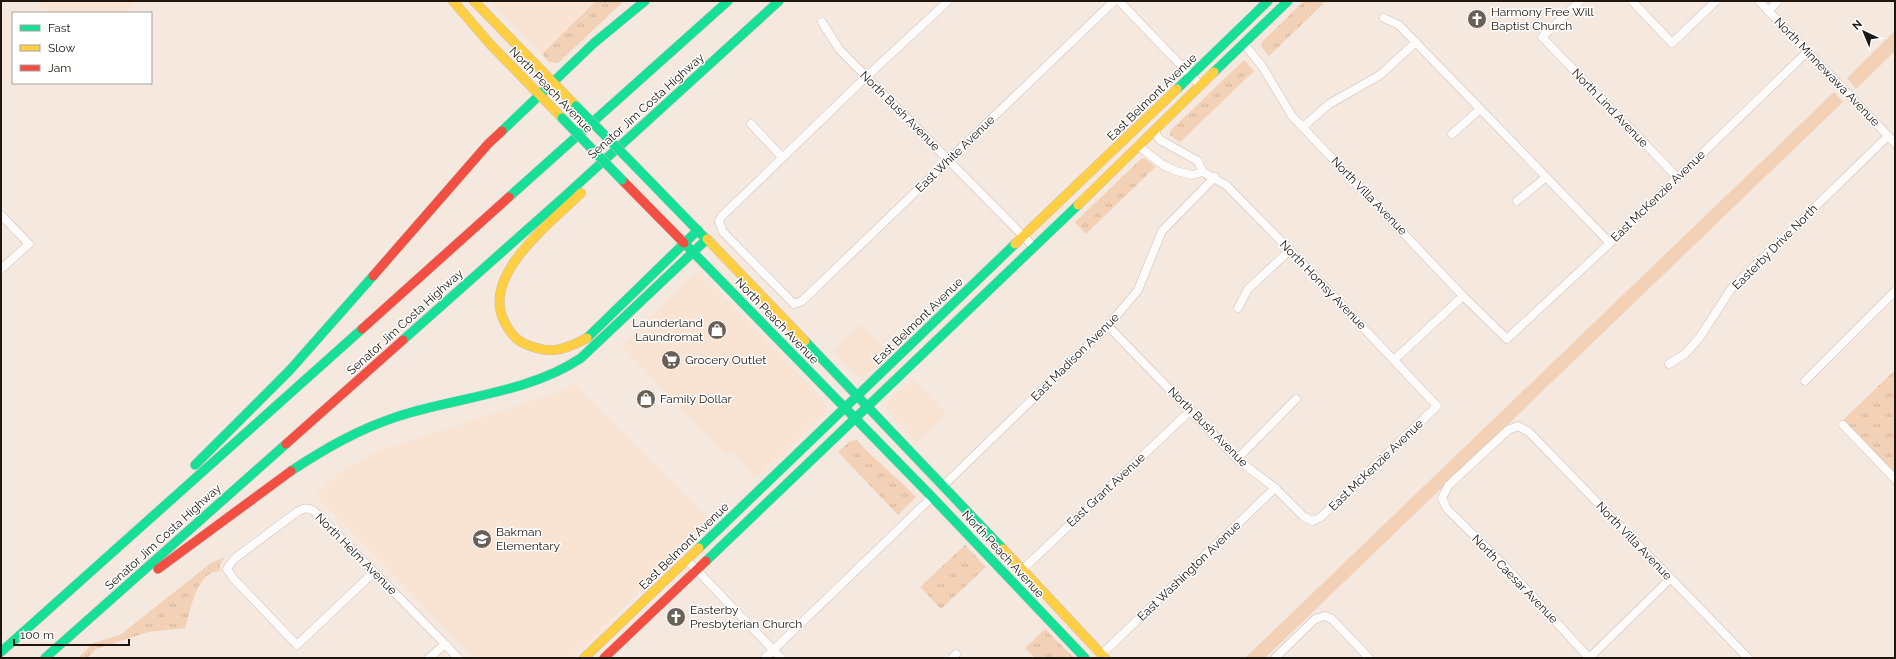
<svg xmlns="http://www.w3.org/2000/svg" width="1896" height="659" font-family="Raleway,sans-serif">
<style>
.built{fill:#f9e3d2}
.grass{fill:url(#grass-tufts)}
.green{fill:#f2d1b7}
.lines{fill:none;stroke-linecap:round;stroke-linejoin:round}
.street-casing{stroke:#cabfb8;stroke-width:9}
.fast-casing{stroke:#cabfb8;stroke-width:10}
.slow-casing{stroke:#cabfb8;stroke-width:10}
.jam-casing{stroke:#cabfb8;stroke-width:10}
.street{stroke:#fefcfa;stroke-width:8}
.fast{stroke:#16e098;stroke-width:9}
.slow{stroke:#ffcf43;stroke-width:9}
.jam{stroke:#f24e42;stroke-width:9}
.fast-bridge-casing{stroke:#cabfb8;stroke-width:10;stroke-linecap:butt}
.fast-bridge{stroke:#16e098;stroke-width:9}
.labels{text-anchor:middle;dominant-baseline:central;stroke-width:3;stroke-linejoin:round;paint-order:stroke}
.poi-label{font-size:12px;fill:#1e160f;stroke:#fff;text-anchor:start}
.street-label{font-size:12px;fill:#1e160f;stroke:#fff}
</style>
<defs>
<pattern id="grass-tufts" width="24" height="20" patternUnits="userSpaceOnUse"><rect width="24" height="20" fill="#f2d1b7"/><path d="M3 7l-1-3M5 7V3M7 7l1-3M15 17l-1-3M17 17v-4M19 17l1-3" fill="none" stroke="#cfb39c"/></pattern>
</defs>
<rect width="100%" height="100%" fill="#f5e8df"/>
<g class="built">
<polygon points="37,1 136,1 124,13 49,13"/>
<polygon points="490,1 596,1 542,54"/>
<polygon points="695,273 701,273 827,403 827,411 757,477 731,450 726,455 621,346"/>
<polygon points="861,324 889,353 866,376 862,377 857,376 833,351"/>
<polygon points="913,379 947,414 917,443 887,410 887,402"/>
<polygon points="574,384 711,521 571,658 474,658 316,495 333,478 373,453 562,391"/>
</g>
<g class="grass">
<polygon points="596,1 624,1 558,63 549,62 542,54"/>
<polygon points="1304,1 1326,1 1269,56 1261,46 1262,42"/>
<polygon points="1244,60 1254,71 1180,142 1170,135 1170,131"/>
<polygon points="1145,158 1155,167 1086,234 1075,222 1141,159"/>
<polygon points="1895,370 1895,477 1842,421"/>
<path d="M857,440c18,21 40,37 59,57l-18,18 -60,-63 12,-11z"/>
<polygon points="965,545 986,567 941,609 920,587"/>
<path d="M225,557l-5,8v6c-24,0 -29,39 -35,57l-37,4 -52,17 -9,9h-9l15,-15 27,-8 91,-72z"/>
<polygon points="1045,629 1074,658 1035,658 1025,648"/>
</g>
<g class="green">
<polygon points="1895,31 1895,51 1856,89 1847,78"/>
<polygon points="1834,92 1843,102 1265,658 1245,658"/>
</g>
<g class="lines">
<g class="street-casing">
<g id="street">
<polyline points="948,1 866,77 722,216 719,221 723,232 794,304 802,301 1114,1"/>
<polyline points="1119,1 1200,85"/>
<polyline points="1580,1 1542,37 1678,178"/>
<polyline points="1632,1 1672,43 1716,1"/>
<polyline points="1759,1 1895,143"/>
<polyline points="1768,11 1778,1"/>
<polyline points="1384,18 1399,25 1610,243"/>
<polyline points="822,22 839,49 1034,247"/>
<polyline points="1244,44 1262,66 1292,116 1463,296 1507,339 1610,243 1807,52"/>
<polyline points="751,124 782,157"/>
<polyline points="1303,127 1329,104 1380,75 1416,42"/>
<polyline points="1452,134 1480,109"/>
<polyline points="1136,148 1141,148 1163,165 1176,171 1192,175 1203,172"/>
<polyline points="1517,201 1546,177"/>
<polyline points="1,215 29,244 1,269"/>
<polyline points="1238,308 1248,289 1290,250"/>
<polyline points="1108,326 1237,459 1275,488 1304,517 1313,521 1321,517 1437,406 1290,250 1226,185 1203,172 1198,161 1160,140 1156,134 1156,129"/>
<polyline points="1395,359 1463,296"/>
<polyline points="1669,364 1685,354 1700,337 1731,289 1888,136"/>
<polyline points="1805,381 1895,291"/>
<polyline points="1843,425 1895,479"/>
<polyline points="1237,459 1296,399"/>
<polyline points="944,485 1108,326 1138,290 1162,231 1215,177"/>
<polyline points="687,560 781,658"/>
<polyline points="1022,570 1191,410"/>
<path d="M374,572l-77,73 -64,-67 -6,-9 7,-10 63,-47c6,-4 10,-5 17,-1l131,133 13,14"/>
<polyline points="1102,654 1275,488"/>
<polyline points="429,658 445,644"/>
<polyline points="765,658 932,497"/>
<polyline points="952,658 956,654"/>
<polyline points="1275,658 1315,619 1325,616 1332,619 1369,658"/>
<polyline points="1589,658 1505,566 1447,509 1442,498 1448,486 1508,430 1518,426 1529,432 1748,658"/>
<polyline points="1589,658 1670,579"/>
</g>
</g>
<g class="fast-casing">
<g id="fast">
<polyline points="1214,72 1288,1"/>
<polyline points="1177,89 1268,1"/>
<polyline points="502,131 594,43 645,1"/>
<polyline points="636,167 704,237"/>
<polyline points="509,197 728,1"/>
<polyline points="688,247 932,497 1085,658"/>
<polyline points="587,338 698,230"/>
<polyline points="403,340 565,196 779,1"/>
<polyline points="805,341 1003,549"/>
<polyline points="195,465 290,370 373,276"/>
<path d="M291,471c35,-23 68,-42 108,-55 59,-19 130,-23 182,-58l126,-119"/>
<polyline points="699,548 1015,244"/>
<polyline points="706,561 1078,205"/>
<polyline points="1,652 362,329"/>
<polyline points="45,658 286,444"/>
</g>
</g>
<g class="slow-casing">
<g id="slow">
<polyline points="453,1 490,44 562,118"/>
<polyline points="474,1 576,106"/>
<path d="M581,193c-30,30 -102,83 -76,130 4,8 10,16 18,20 25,12 40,8 64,-5"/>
<polyline points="1078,205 1214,72"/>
<polyline points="707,239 805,341"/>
<polyline points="1015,244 1177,89"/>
<polyline points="1003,549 1105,658"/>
<polyline points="584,658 699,548"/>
</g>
</g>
<g class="jam-casing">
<g id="jam">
<polyline points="622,180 684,243"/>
<polyline points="373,276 488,144 502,131"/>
<polyline points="362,329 509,197"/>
<polyline points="286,444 403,340"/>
<polyline points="158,569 291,471"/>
<polyline points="604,658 706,561"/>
</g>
</g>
<use href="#street" class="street"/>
<use href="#fast" class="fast"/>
<use href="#slow" class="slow"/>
<use href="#jam" class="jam"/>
<g class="fast-bridge-casing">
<g id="fast-bridge">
<polyline points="576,106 636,167"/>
<polyline points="562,118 622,180"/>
</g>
</g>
<use href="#fast-bridge" class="fast-bridge"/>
</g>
<defs>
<g id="church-disc" transform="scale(1)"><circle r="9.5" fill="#696058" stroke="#fff"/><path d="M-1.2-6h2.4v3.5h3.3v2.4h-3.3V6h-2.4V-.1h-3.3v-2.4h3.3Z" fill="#fff"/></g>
<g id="shop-disc" transform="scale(1)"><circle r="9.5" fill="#696058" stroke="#fff"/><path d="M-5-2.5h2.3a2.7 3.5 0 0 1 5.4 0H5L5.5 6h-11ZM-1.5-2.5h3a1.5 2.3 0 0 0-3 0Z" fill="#fff"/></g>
<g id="supermarket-disc" transform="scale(1)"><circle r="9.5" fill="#696058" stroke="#fff"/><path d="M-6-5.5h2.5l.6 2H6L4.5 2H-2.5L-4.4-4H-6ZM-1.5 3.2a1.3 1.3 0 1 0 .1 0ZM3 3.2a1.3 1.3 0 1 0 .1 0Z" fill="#fff"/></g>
<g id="school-disc" transform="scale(1)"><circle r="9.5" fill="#696058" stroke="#fff"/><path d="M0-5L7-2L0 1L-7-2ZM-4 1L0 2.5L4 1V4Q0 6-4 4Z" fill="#fff"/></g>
</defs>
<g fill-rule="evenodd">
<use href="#church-disc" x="1477" y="19"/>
<use href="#shop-disc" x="717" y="330"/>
<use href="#supermarket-disc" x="671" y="360"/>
<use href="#shop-disc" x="646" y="399"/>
<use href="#school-disc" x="482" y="539"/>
<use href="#church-disc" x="676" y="617"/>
</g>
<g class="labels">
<g class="poi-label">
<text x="1491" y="12">Harmony Free Will<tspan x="1491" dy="14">Baptist Church</tspan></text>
<text x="703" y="323" text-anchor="end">Launderland<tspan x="703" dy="14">Laundromat</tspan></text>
<text x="685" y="360">Grocery Outlet</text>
<text x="660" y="399">Family Dollar</text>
<text x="496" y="532">Bakman<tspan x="496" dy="14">Elementary</tspan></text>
<text x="690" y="610">Easterby<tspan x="690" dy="14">Presbyterian Church</tspan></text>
</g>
<g class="street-label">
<text transform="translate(1827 72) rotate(46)">North Minnewawa Avenue</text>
<text transform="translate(551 90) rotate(46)">North Peach Avenue</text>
<text transform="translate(1152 97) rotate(-44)">East Belmont Avenue</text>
<text transform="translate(646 106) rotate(-42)">Senator Jim Costa Highway</text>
<text transform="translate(1610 108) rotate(46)">North Lind Avenue</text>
<text transform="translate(900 111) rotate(45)">North Bush Avenue</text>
<text transform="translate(955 154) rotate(-44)">East White Avenue</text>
<text transform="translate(1369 196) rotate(46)">North Villa Avenue</text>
<text transform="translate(1658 196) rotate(-44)">East McKenzie Avenue</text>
<text transform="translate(1775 247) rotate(-45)">Easterby Drive North</text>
<text transform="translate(1323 285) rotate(46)">North Homsy Avenue</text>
<text transform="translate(777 321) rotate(46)">North Peach Avenue</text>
<text transform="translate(918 321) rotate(-44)">East Belmont Avenue</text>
<text transform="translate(405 322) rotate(-42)">Senator Jim Costa Highway</text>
<text transform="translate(1075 357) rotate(-45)">East Madison Avenue</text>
<text transform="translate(1208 427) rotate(45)">North Bush Avenue</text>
<text transform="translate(1376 465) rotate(-44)">East McKenzie Avenue</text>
<text transform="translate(1106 490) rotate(-43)">East Grant Avenue</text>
<text transform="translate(163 537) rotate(-42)">Senator Jim Costa Highway</text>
<text transform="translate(1634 541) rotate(46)">North Villa Avenue</text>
<text transform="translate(684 546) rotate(-44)">East Belmont Avenue</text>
<text transform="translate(356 554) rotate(45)">North Helm Avenue</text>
<text transform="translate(1003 554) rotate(47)">North Peach Avenue</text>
<text transform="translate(1189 571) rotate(-44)">East Washington Avenue</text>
<text transform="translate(1515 579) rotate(46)">North Caesar Avenue</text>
</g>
</g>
<rect width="1896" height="659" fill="none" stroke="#1e160f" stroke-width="4"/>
<rect x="12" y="12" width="140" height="72" fill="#ffffff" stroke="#a5a29f"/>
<rect x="20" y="25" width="20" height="6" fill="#16e098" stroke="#a5a29f"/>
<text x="48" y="32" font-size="12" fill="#1e160f">Fast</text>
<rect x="20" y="45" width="20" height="6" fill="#ffcf43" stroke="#a5a29f"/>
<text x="48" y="52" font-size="12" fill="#1e160f">Slow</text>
<rect x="20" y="65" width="20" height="6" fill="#f24e42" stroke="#a5a29f"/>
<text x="48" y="72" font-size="12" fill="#1e160f">Jam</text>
<g transform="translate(1864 32) rotate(316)" stroke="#ffffff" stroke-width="3" paint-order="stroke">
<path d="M0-3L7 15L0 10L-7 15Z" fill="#1e160f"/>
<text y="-6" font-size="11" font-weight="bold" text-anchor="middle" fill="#1e160f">N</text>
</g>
<path d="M14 639v6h115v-6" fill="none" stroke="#1e160f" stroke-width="2"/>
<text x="20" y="639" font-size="12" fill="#1e160f" stroke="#ffffff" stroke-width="3" paint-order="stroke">100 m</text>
</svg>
